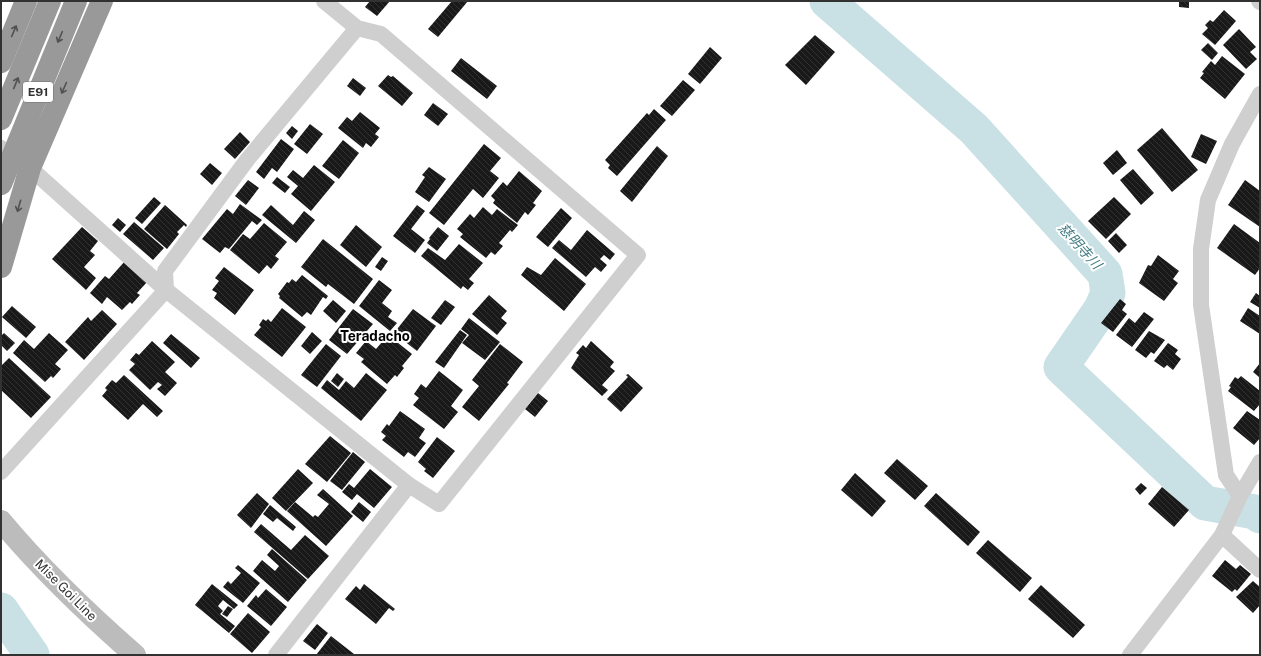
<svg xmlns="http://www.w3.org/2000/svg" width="1261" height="656" font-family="'Public Sans','Noto Sans JP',sans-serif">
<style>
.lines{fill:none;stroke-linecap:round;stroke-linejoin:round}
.river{stroke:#c9e1e4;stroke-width:35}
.building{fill:url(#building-back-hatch)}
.street{stroke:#cfcfcf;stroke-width:16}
.secondary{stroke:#bcbcbc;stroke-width:22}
.highway{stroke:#999;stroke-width:22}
.highway-bridge{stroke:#999;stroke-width:22}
.oneway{stroke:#515151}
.labels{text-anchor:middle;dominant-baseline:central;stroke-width:4;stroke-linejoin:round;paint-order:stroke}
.shield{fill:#fff;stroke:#707070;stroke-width:1}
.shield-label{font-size:12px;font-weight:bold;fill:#323232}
.street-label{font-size:13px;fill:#323232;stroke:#fff}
.water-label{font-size:14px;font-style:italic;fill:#457e86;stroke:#fff}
.neighbourhood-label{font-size:14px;font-weight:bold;fill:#000;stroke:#fff}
</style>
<defs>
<pattern id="building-back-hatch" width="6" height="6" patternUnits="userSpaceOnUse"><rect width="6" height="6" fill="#191919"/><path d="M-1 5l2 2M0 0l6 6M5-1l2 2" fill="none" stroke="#323232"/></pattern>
</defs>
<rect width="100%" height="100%" fill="#fff"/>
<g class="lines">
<g class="river">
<polyline points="827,1 974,129 1105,274 1108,293 1101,309 1061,367 1205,503 1255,512 1260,516"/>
<polyline points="1,610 32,655"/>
</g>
</g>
<g class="building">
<polygon points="370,1 390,1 377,16 365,7"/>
<polygon points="452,1 468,1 438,37 428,29"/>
<polygon points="1179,1 1189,1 1189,8 1179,7"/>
<polygon points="1224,10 1236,21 1215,45 1202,34 1208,28 1205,25 1210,20 1213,22"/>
<polygon points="1239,29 1256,47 1250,52 1257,59 1246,69 1223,45"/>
<polygon points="815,35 835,52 806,85 785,65"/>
<polygon points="1208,43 1218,53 1212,60 1201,50"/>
<polygon points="710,47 722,58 700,84 688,74"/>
<polygon points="1222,56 1245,74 1225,99 1200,78 1204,73 1202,72 1211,61 1215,65"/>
<polygon points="461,58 497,86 487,99 451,71"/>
<polygon points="388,75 391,77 393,76 413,93 402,106 378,86"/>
<polygon points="353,78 366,88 360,96 347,86"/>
<polygon points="683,80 695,90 672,116 660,106"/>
<polygon points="433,103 448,114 438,126 424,115"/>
<polygon points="654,109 666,120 617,176 608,168 610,165 605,160 647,113 649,115"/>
<polygon points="360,112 380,128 375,134 379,137 371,147 366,143 363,148 338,128 347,117 352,121"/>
<polygon points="310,124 323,134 307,154 294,144"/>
<polygon points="292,126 298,131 292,139 286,133"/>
<polygon points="1162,128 1198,170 1172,192 1137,150"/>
<polygon points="240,132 250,142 235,159 224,149"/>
<polygon points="1201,134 1217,141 1206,164 1191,157"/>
<polygon points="281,139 294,149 277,172 272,168 264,179 256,172"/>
<polygon points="343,140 359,153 339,179 322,166"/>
<polygon points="484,144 501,158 490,171 499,178 483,198 473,189 444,225 429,213"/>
<polygon points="657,146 668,156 632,202 620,191"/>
<polygon points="1117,150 1127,163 1113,175 1103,163"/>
<polygon points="210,163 222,173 212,185 200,174"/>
<polygon points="314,165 335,182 311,211 291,194 298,186 287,177 293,170 303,178"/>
<polygon points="429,167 446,179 429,202 415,192 425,177 422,175"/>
<polygon points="1133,169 1154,193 1141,205 1120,180"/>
<polygon points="519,171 542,191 533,203 536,205 528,215 525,212 517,223 493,203 495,200 491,196 503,182 507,186"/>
<polygon points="277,177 290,187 285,193 272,183"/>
<polygon points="248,180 259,188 246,205 235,196"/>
<polygon points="1245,180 1260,191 1260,227 1228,205"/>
<polygon points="154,197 161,203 142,224 135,218"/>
<polygon points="1114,197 1131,214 1106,239 1088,221"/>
<polygon points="240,204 262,220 257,225 252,221 229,249 225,247 220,253 202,239 227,209 233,214"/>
<polygon points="165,205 187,225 186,227 184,225 177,232 179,234 167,249 144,229"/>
<polygon points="271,205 293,225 304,211 315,220 296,243 262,215"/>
<polygon points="417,205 425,211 411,229 425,240 415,253 393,236"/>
<polygon points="483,207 492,215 497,209 518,225 512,232 510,230 499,243 503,246 495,255 491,252 486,258 460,237 463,234 457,229 470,214 474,218"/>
<polygon points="561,208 572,218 548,247 536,237"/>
<polygon points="118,218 126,225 120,232 112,225"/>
<polygon points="134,222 164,248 153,260 123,234"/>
<polygon points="264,223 287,242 275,256 279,259 271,269 267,265 259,274 230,250 243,234 250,239"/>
<polygon points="1234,224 1260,243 1260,268 1255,275 1217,248"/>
<polygon points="356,225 382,247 366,267 340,245"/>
<polygon points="82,227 98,241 90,251 95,255 84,267 96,278 86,290 52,259"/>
<polygon points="438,227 449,236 437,251 427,243 430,239 429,238"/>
<polygon points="587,230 615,254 610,260 604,255 600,259 607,265 601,272 595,267 586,277 552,248 559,240 571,250"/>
<polygon points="1116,233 1127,245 1119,253 1108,241"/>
<polygon points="323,239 373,279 354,304 328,284 326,287 301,267"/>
<polygon points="459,244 483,263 469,279 474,283 468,290 463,286 461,289 421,256 428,248 445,260"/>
<polygon points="1158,255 1179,271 1173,279 1178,283 1164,301 1139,283 1148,265 1151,266"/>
<polygon points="382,257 388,261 381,271 375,267"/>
<polygon points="555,258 586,284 564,311 521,275 527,267 541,275"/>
<polygon points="125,261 148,281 137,293 140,295 132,304 130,302 122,310 107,297 102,304 90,293 105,276 109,279"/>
<polygon points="224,267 254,290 235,315 214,298 217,293 212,290 219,281 215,278"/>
<polygon points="302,275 328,296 326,299 323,297 311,315 307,312 302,317 279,298 280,296 278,294 287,282 289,283 292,279 296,282"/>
<polygon points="379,280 392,290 382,303 392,311 388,317 397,323 390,331 359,306"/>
<polygon points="1256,293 1260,296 1260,308 1250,302"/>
<polygon points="489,295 507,311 501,318 507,323 497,335 472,314"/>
<polygon points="1120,299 1126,304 1122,310 1127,314 1113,332 1101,323"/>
<polygon points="333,300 346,311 336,323 323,311"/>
<polygon points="445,300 455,307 441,325 431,318"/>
<polygon points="12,306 36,327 26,338 2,317"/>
<polygon points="282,308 306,327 282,357 254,335 261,327 259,325 263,319 266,321 268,319 271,322"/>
<polygon points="1248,308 1260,316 1260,334 1240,321"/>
<polygon points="353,309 373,324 347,354 329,340"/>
<polygon points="413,309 436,326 417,351 394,333"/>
<polygon points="102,310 117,324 84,360 65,342 88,317 91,321"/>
<polygon points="1144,312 1154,319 1132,347 1116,335 1129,318 1135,323"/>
<polygon points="469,318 500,342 485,360 462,343 469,335 461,329"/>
<polygon points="460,330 467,335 444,368 435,362"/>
<polygon points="1149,331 1165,340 1154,354 1151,352 1146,358 1135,350"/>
<polygon points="312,332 322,341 310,354 301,346"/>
<polygon points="4,333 15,343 7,351 1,345 1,336"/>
<polygon points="49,333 68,350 55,364 61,369 53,378 51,376 45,382 13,353 24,340 34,349"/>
<polygon points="171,334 200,358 191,368 163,343"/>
<polygon points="388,335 412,354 402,366 404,368 397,377 395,375 387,384 361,362 364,359 356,353 366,341 376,349"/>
<polygon points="152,341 175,362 165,372 177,383 165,396 157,389 162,385 158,382 150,390 129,370 135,364 130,360 136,353 139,355"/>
<polygon points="591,341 614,362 610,367 615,371 602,385 608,390 602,396 571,368 579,355 576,353 583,345 586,348"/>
<polygon points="1168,343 1178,350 1175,354 1181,359 1173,370 1167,365 1164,368 1154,361"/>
<polygon points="326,344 341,356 317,387 301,375"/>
<polygon points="500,344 523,362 507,383 509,384 479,421 462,407 479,386 472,380"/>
<polygon points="9,358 51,397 31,418 1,390 1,366"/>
<polygon points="1260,363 1260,378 1253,372"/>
<polygon points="439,371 463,390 451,406 458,412 444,429 413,405 419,398 414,394 421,384 426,388"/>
<polygon points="337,373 344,379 338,387 331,381"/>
<polygon points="366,373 387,390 361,421 321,388 327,380 339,390 346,381 354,388"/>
<polygon points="628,374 643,388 621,412 607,399 628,377 626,375"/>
<polygon points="124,375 163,411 157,417 143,404 128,420 102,396 107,390 105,388 112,380 116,383"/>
<polygon points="1241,376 1260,391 1260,404 1254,411 1228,391 1231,387 1229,386 1235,377 1238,379"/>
<polygon points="538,393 548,401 535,417 525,409"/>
<polygon points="400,411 425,429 419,438 426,443 415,457 408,452 404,457 382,440 386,436 381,432 387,424 389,426"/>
<polygon points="1247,411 1260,420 1260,438 1254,445 1233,428"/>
<polygon points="330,436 351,453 327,482 305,464"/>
<polygon points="437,437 455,451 433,478 424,471 426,469 418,462"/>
<polygon points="353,452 365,462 342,490 330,481"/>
<polygon points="897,459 928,486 915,500 884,473"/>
<polygon points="298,469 313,483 286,511 272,498"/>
<polygon points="370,469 392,487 374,508 357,494 352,500 342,492 349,484 354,488"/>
<polygon points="855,473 886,501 872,517 841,490"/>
<polygon points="1141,483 1147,488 1140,495 1135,489"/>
<polygon points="1162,487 1189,510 1174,527 1148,504"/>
<polygon points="323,489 353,516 326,546 287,511 295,502 313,517 315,515 318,517 329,504 317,495"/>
<polygon points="257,493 269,504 251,528 237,515"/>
<polygon points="936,493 980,532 968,546 924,506"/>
<polygon points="359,502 371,512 363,522 351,512"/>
<polygon points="270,505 296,527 293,531 277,518 273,522 263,514"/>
<polygon points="261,524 291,550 305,535 329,556 308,579 254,532"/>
<polygon points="988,540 1032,578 1020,592 976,553"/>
<polygon points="272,549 307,580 288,602 253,571 262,560 275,571 279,566 267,555"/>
<polygon points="1225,560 1236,569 1240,565 1251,574 1237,591 1235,589 1232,592 1212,576"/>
<polygon points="238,565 260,583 243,603 223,587 228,581 231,584 241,573 235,568"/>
<polygon points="1253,581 1260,587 1260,605 1253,613 1236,597"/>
<polygon points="212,584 238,605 234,609 223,600 218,606 223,611 220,614 235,626 229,633 195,605"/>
<polygon points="364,584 395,609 393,611 389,608 376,624 345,599 356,586 360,590"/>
<polygon points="1041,585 1085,625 1073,638 1028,599"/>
<polygon points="266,589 287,607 271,626 247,606 256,595 258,598"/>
<polygon points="228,606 233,609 227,617 222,614"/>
<polygon points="248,613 270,632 252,653 230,634"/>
<polygon points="317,624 328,633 315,650 303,641"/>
<polygon points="331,636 354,654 353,655 316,655"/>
</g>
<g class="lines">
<g class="street">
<polyline points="1259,1 1260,2"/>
<polyline points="1,148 30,168 166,290 409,485 439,504 638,255 381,34 357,28 324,1"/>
<polyline points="1,472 166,290 165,271 247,160 357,28"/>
<polyline points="1240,496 1226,475 1201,305 1201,249 1208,200 1232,144 1260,94"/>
<polyline points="1222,535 1260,570"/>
<polyline points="276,655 409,485"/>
<polyline points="1130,655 1222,535 1240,496 1260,462"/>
</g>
<path class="secondary" d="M1,521c41,49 86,92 134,134"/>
<g class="highway">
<polyline points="1,62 26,1"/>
<polyline points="1,119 50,1"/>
<polyline points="1,267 30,168 102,1"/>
</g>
<polyline class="highway-bridge" points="1,184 76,1"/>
</g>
<defs><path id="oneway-shaft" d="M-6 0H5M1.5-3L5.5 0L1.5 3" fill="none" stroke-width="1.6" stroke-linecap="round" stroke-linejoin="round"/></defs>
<g class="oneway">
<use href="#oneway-shaft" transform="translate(14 31) rotate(-67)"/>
<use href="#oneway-shaft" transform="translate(60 37) rotate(113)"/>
<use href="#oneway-shaft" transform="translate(16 83) rotate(-68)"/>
<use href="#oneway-shaft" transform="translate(64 88) rotate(114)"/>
<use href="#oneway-shaft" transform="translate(19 206) rotate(106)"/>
</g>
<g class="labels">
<rect class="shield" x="23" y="82" width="30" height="20" rx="3"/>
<g class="shield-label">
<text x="38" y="92">E91</text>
</g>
<g class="street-label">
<text transform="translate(66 590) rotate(45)">Mise Goi Line</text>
</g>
<g class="water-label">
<text transform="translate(1080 246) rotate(48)">慈明寺川</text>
</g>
<g class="neighbourhood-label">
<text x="375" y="336">Teradacho</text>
</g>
</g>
<rect width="1261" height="656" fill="none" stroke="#323232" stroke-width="4"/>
</svg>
